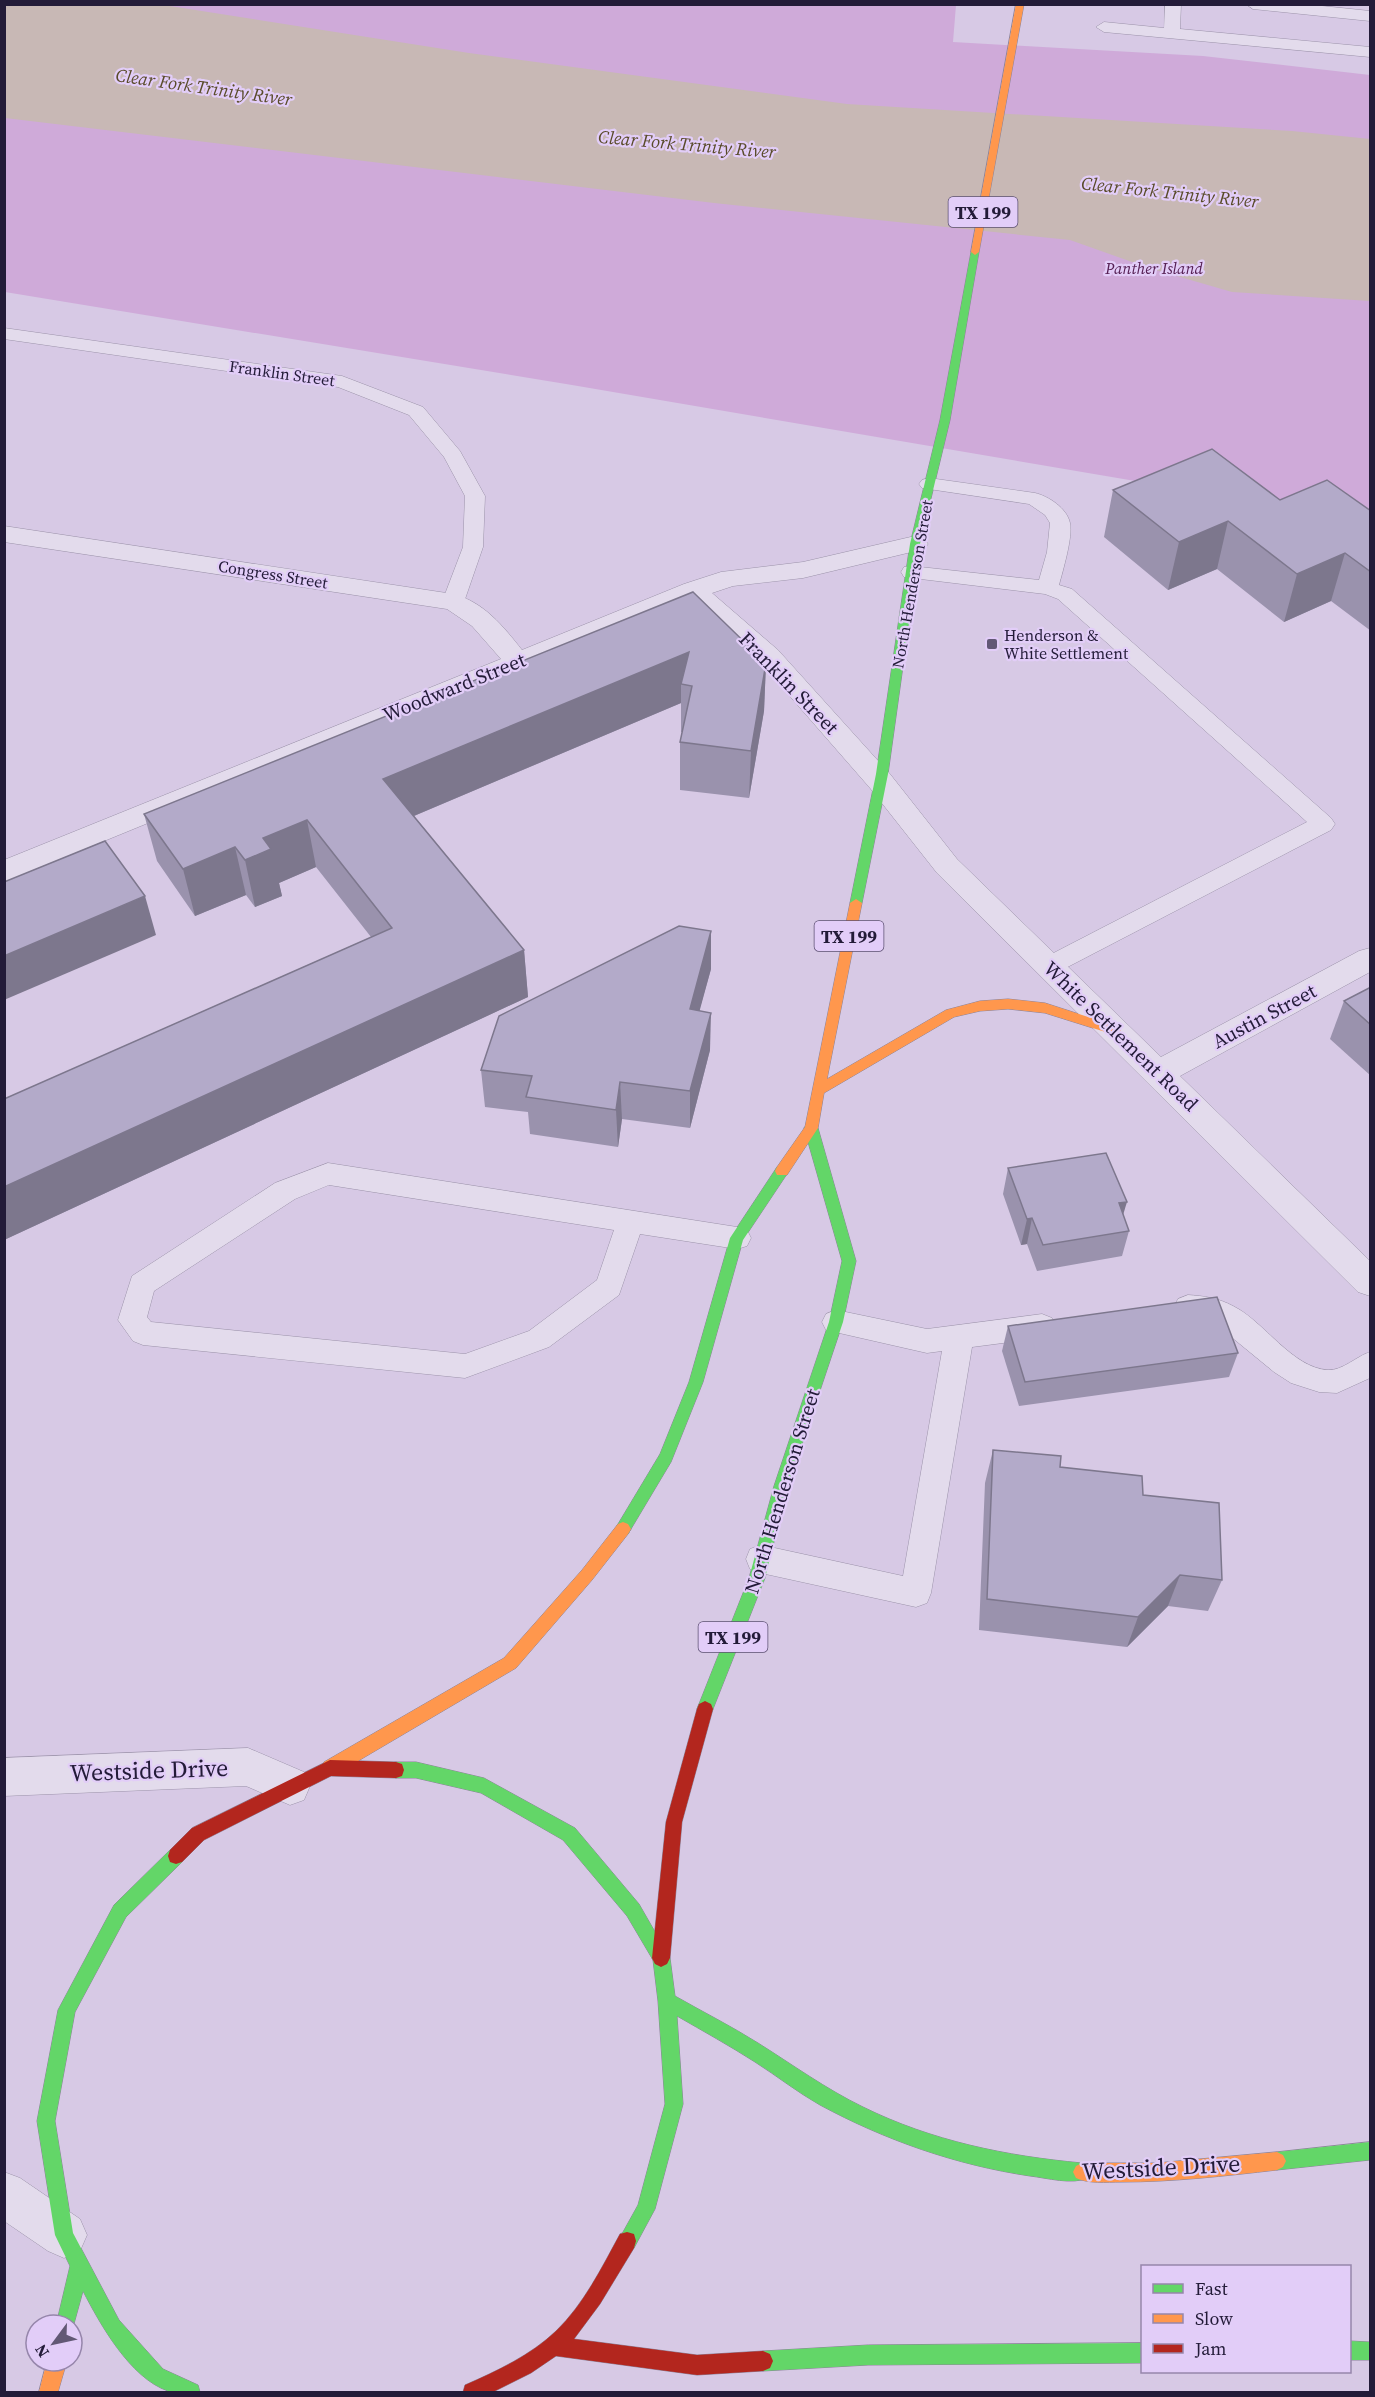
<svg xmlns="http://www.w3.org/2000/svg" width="1375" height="2397" font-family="'Source Serif 4',serif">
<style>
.green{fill:#cfaad9}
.water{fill:#c8b8b5}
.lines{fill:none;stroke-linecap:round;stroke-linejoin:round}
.lane-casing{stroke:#9c93aa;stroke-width:1}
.street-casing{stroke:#9c93aa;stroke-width:1}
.fast-casing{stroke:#8c8399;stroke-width:1}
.slow-casing{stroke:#8c8399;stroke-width:1}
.jam-casing{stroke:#8c8399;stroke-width:1}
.lane{fill:#e3dbec;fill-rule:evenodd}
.street{fill:#e3dbec;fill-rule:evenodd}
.fast{fill:#63d668;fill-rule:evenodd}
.slow{fill:#ff974d;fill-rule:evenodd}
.jam{fill:#b3261e;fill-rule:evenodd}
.wall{fill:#9a92ad}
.shaded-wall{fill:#7d778d}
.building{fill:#b3aac9;stroke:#7d778d;stroke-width:1.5}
.poi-dot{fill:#625875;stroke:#e2cdf8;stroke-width:2}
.labels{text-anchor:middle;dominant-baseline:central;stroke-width:4.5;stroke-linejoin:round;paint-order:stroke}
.far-park-label{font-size:16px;font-style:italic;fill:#562054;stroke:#e2cdf8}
.far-street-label{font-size:16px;fill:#231b38;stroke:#e2cdf8}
.far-poi-label{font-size:16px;fill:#231b38;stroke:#e2cdf8;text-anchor:start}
.far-water-label{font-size:18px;font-style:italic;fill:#594b29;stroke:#e2cdf8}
.shield{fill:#e2cdf8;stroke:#5c5072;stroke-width:1.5}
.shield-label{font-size:18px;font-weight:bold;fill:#231b38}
.street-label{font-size:20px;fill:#231b38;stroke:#e2cdf8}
.near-street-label{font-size:24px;fill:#231b38;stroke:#e2cdf8}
</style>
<rect width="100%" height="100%" fill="#d7c9e5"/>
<polygon class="green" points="4,5 956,5 953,42 1203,56 1370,75 1370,521 572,385 5,292"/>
<polygon class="water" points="157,4 469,53 847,104 1292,131 1370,139 1370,301 1232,292 1149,268 1070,240 714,203 5,118 5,5"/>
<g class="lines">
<g class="lane-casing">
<g id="lane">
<polygon points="1165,4 1181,4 1180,29 1370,47 1370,57 1104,32 1096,27 1104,22 1164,28"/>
<polygon points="1246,4 1303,4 1370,11 1370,21 1253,9"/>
<polygon points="4,328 342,376 423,407 460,451 485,496 483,547 464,602 460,607 453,609 446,607 442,602 463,547 465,496 444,457 409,415 338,387 4,339"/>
<path d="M929,478l106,15c13,3 32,15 35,30 3,14 -7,47 -11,62l13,4 259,229 4,6 -4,6 -273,142 -9,3 -9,-3 -3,-6 3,-6 267,-138 -249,-223 -13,-5 -141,-17 -3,-5 3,-5 7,-1 128,14 8,-28 3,-29 -5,-8 -16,-11 -107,-16 -3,-4 3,-4z"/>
<path d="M328,1163l409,64 10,3 4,8 -4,8 -10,3 -97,-15 -21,61 -70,52 -84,31 -322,-33 -10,-4 -15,-21 14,-44 143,-93zM329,1185l285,45 -17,50 -68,51 -64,23 -314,-32 -4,-5 7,-26 141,-92z"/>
<path d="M1188,1295c16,1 30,3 45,11 31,15 59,62 95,64 14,1 29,-14 42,-18v26l-33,15 -18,-1 -28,-9 -17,-11 -61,-50 -35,-7 -4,-8 4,-8z"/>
<polygon points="836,1310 927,1329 1042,1314 1052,1318 1056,1326 1052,1334 1042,1338 972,1347 931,1593 927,1603 916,1607 761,1573 750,1569 746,1559 750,1549 761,1545 903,1576 942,1351 927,1353 826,1330 822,1322 826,1314"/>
</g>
</g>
<g class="street-casing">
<g id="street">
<path d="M4,526l449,68c31,8 50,32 69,56l162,-66 37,-12 82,-10 112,-26 9,3 4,5 -4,5 -121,29 -70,8 -21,7 66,57 112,124 67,85 204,198 198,-106 11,-3v24l-190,104 190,185v35l-12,-4 -421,-419 -67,-85 -110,-126 -70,-61 -686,281v-22l497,-201 -29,-33 -25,-17 -443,-67z"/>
<polygon points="248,1748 304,1772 310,1786 304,1800 290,1805 246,1786 4,1796 4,1758"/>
<polygon points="4,2172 20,2178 80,2219 87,2235 80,2251 64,2258 48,2251 4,2221"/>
</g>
</g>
<g class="fast-casing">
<g id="fast">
<polygon points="975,249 979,252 950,420 920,544 888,774 862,903 856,907 850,903 876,774 910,544 940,420 971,252"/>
<polygon points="811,1123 818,1128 856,1261 843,1322 788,1486 765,1578 713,1709 711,1714 705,1717 699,1714 697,1709 749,1578 774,1486 829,1322 842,1261 804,1128"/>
<polygon points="782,1166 787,1167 789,1171 743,1240 703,1382 671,1462 628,1534 623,1536 618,1534 615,1529 660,1454 689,1382 730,1238 777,1167"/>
<path d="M396,1762h20l68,16 91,50 64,76 31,54 5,38c28,16 56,30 83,47 35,22 68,46 105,64 69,34 143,49 219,56l6,3 3,6 -3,6c-16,7 -41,0 -58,-2 -74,-11 -145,-36 -210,-71 -23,-13 -43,-29 -65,-43 -25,-16 -52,-31 -78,-46l6,88 -28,105 -21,39 -7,2 -7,-2 -2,-7 20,-36 27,-101 -7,-103 -5,-41 -26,-44 -64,-76 -82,-47 -65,-15h-20l-6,-2 -2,-6 2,-6z"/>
<path d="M176,1848l6,2 2,6 -2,6 -56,55 -51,95 -20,109 18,112 46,87 44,49 35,16 2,7c-9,0 -23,3 -32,-1 -38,-13 -68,-67 -85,-100l-11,40v-6h-16l14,-59 -15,-31 -18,-114 21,-111 56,-105 56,-55z"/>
<polygon points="1370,2142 1370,2160 1277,2170 1271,2167 1268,2161 1271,2155 1277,2152"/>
<polygon points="1350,2341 1370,2342 1370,2360 1350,2360"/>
<polygon points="1142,2343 1142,2363 868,2365 763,2371 756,2368 753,2361 756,2354 763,2351 868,2345"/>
</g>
</g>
<g class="slow-casing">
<g id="slow">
<polygon points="1016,4 1024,4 979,252 975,255 971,252"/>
<polygon points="856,899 862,903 827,1079 946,1010 980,1001 1008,999 1045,1003 1119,1027 1121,1030 1115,1035 1045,1013 1008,1009 980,1011 954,1017 824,1093 818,1128 787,1175 777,1175 775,1171 777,1167 805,1127 850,903"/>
<polygon points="623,1522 628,1524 631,1529 628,1534 592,1580 516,1668 336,1774 330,1776 324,1774 322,1768 324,1762 504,1658 582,1570 618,1524"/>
<path d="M1277,2152l6,3 3,6 -3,6 -6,3c-52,6 -104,12 -156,12 -15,0 -32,2 -45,-4l-3,-6 3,-6 6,-3h74z"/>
<polygon points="47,2361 67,2361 58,2392 39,2392"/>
</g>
</g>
<g class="jam-casing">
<g id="jam">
<polygon points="705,1701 711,1704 713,1709 682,1822 670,1958 667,1964 661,1967 655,1964 652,1958 666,1822 697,1709 699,1704"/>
<polygon points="330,1760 396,1762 402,1764 404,1770 402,1776 396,1778 331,1776 204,1840 182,1862 176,1864 170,1862 168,1856 170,1850 192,1828"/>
<path d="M627,2232l7,2 2,7 -2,7 -34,56 -26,35 123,16 66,-4 7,3 3,7 -3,7 -7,3 -66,4 -141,-19 -25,17 -38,19h-30l2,-7c32,-14 66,-30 91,-54 28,-27 46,-64 64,-97z"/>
</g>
</g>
<use href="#lane" class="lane"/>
<use href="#street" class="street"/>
<use href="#fast" class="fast"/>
<use href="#slow" class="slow"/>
<use href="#jam" class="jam"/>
</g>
<g class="wall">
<polygon points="1113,490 1280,500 1371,511 1371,631 1331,601 1284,622 1217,569 1168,590 1104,537"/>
<polygon points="766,663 764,711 749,798 680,790 680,742 682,732 681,732 681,703 414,816 524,950 528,997 4,1240 4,1099 371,937 316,867 279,883 282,896 255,907 246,895 195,916 157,861 144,814"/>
<polygon points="711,969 699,1011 710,1050 690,1128 622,1119 618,1147 530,1134 528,1112 485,1107 481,1070"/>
<polygon points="1371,987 1371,1076 1330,1039 1344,1001"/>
<polygon points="1008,1168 1129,1231 1122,1256 1037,1271 1027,1244 1021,1245 1003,1194"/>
<polygon points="1008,1326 1238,1353 1229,1377 1019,1406 1002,1351"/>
<polygon points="993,1450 1060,1467 1143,1495 1222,1580 1208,1611 1168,1606 1127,1647 979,1630 985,1483"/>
</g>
<g class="shaded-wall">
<polygon points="1228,521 1217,569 1168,590 1179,542"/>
<polygon points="1345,553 1331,601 1284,622 1297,574"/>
<polygon points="689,652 681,684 681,703 390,826 383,779"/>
<polygon points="766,663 764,711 749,798 751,751"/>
<polygon points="307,820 316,867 279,883 282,896 255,907 245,860 263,838"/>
<polygon points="235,847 246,895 195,916 183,869"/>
<polygon points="145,896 156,935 4,1000 4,956"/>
<polygon points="711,931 711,969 690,1046 690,1009"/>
<polygon points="524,950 528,997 4,1240 4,1187"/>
<polygon points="711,1013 710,1050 690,1128 690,1091"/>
<polygon points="620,1082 622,1119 618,1147 616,1110"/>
<polygon points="1127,1202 1119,1228 1119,1203"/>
<polygon points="1032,1218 1027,1244 1021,1245 1027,1219"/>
<polygon points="1180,1575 1168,1606 1127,1647 1138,1617"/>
</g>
<g class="building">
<polygon points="1212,449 1280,500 1327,480 1371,511 1371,572 1345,553 1297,574 1228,521 1179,542 1113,490"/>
<polygon points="693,592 766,663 751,751 680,742 692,686 681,684 689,652 383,779 524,950 4,1187 4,1099 392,928 307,820 263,838 271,849 245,860 235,847 183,869 144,814"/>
<polygon points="105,841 145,896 4,956 4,882"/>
<polygon points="679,926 711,931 690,1009 711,1013 690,1091 620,1082 616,1110 526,1097 532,1076 481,1070 499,1016"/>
<polygon points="1371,987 1371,1025 1344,1001"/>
<polygon points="1106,1153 1127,1202 1119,1203 1129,1231 1043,1245 1032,1218 1027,1219 1008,1168"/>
<polygon points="1217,1297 1238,1353 1025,1382 1008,1326"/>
<polygon points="993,1450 1061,1456 1060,1467 1142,1476 1143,1495 1219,1503 1222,1580 1180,1575 1138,1617 987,1599"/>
</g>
<rect class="poi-dot" x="986" y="638" width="12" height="12" rx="3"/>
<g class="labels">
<g class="far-park-label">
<text x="1154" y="268">Panther Island</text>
</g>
<g class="far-street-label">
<text transform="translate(282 373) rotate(8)">Franklin Street</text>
<text transform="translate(273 574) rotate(9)">Congress Street</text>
<text transform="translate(912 584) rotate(-80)">North Henderson Street</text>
</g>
<g class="far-poi-label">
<text x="1004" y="635">Henderson &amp;<tspan x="1004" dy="18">White Settlement</tspan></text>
</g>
<g class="far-water-label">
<text transform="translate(204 87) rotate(8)">Clear Fork Trinity River</text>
<text transform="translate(687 144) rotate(5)">Clear Fork Trinity River</text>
<text transform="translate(1170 192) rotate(6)">Clear Fork Trinity River</text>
</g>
<g class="shield">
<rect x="948.5" y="197" width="69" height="30" rx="4.5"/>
<rect x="814.5" y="921" width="69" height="30" rx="4.5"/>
<rect x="698.5" y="1622" width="69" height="30" rx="4.5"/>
</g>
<g class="shield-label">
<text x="983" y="212">TX 199</text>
<text x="849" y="936">TX 199</text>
<text x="733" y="1637">TX 199</text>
</g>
<g class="street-label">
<text transform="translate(789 683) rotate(46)">Franklin Street</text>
<text transform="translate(454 687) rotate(-22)">Woodward Street</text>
<text transform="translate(1264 1016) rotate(-28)">Austin Street</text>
<text transform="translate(1121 1036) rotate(44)">White Settlement Road</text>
<text transform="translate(782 1491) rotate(-73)">North Henderson Street</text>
</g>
<g class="near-street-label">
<text transform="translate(149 1770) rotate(-2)">Westside Drive</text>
<text transform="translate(1161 2167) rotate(-3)">Westside Drive</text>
</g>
</g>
<rect width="1375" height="2397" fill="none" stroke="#231b38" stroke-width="12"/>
<rect x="1141" y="2265" width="210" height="108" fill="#e2cdf8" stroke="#9686ab" stroke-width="1.5"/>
<rect x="1153" y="2284" width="30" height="9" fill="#63d668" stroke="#9686ab" stroke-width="1.5"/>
<text x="1195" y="2295" font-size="18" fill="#231b38">Fast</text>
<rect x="1153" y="2314" width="30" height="9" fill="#ff974d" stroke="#9686ab" stroke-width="1.5"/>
<text x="1195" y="2325" font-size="18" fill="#231b38">Slow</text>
<rect x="1153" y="2344" width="30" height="9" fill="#b3261e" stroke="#9686ab" stroke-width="1.5"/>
<text x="1195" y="2355" font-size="18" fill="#231b38">Jam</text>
<g transform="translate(54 2343) rotate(237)"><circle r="28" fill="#e2cdf8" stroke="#9686ab" stroke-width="1.5"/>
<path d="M0-4.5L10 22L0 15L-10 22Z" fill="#625875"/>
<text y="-9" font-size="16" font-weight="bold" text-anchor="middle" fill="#231b38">N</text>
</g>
</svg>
